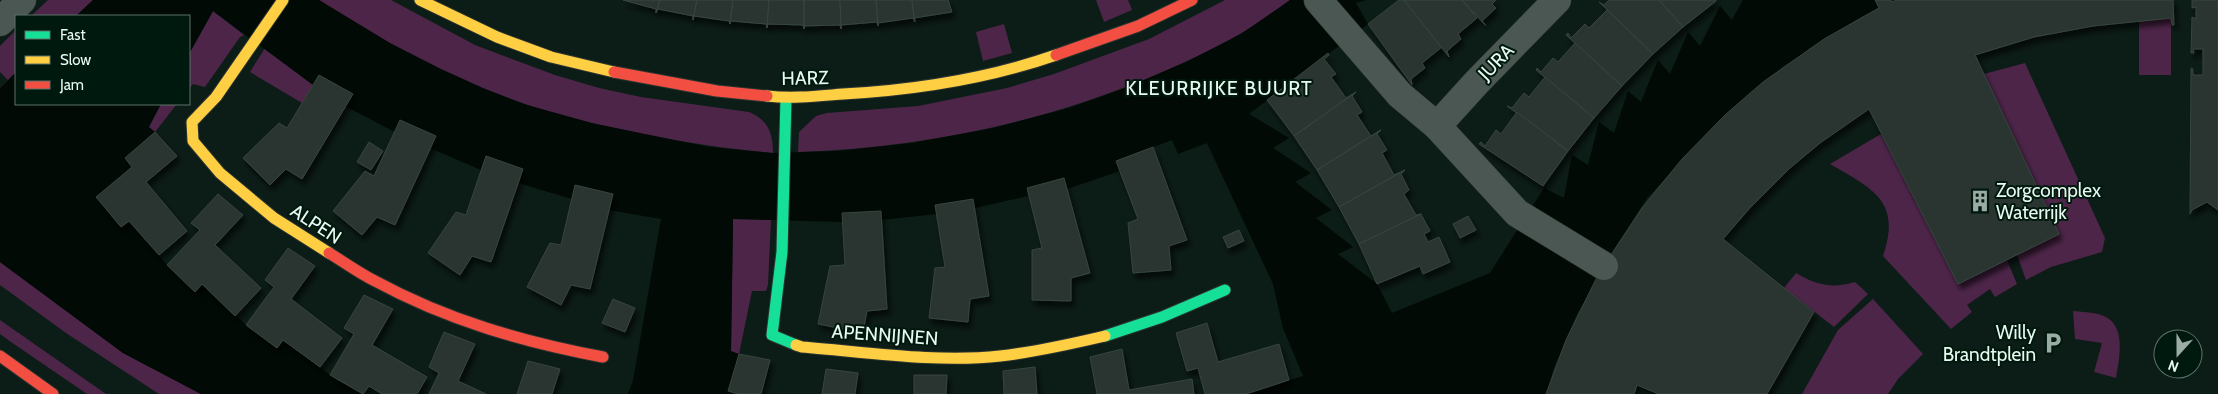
<svg xmlns="http://www.w3.org/2000/svg" width="2218" height="394" font-family="Cabin,sans-serif">
<style>
.green{fill:#4d2549}
.water{fill:#010a04}
.building{fill:#293530;stroke:#38453f;filter:url(#shadow)}
.lines{fill:none;stroke-linecap:round;stroke-linejoin:round}
.street-casing{stroke:#2c3531;stroke-width:29}
.fast-casing{stroke:#2c3531;stroke-width:13}
.slow-casing{stroke:#2c3531;stroke-width:13}
.jam-casing{stroke:#2c3531;stroke-width:13}
.street{stroke:#4b5752;stroke-width:28}
.fast{stroke:#16e098;stroke-width:11}
.slow{stroke:#ffcf43;stroke-width:11}
.jam{stroke:#f24e42;stroke-width:11}
.labels{text-anchor:middle;dominant-baseline:central;stroke-width:4;stroke-linejoin:round;paint-order:stroke}
.street-label{font-size:19px;fill:#e8f9f0;stroke:#00190e}
.poi-label{font-size:19px;fill:#e8f9f0;stroke:#00190e;text-anchor:start}
.neighbourhood-label{font-size:20px;letter-spacing:1px;fill:#e8f9f0;stroke:#00190e}
</style>
<defs>
<filter id="shadow"><feDropShadow dx="3" dy="5.5" stdDeviation="2.5" flood-color="#0009"/></filter>
</defs>
<rect width="100%" height="100%" fill="#0c1c16"/>
<g class="green">
<polygon points="48,0 93,0 76,16 31,16"/>
<path d="M319,0h72l84,45 80,30 44,13 42,9 108,15c19,8 24,21 24,41 -83,-8 -166,-22 -245,-48 -74,-23 -145,-63 -209,-105z"/>
<polygon points="1096,0 1128,0 1132,10 1104,22"/>
<path d="M1225,0h65c-40,32 -85,54 -132,74 -115,49 -236,74 -360,78l1,-20 17,-16 11,-3 91,-7 89,-18 47,-14 95,-35z"/>
<polygon points="213,11 244,35 240,37 205,87 193,84 189,89 189,54"/>
<polygon points="2171,18 2171,75 2139,75 2139,21"/>
<polygon points="1004,24 1012,53 983,61 976,32"/>
<polygon points="16,30 16,103 0,88 8,80 0,72 0,46"/>
<polygon points="265,48 313,85 302,103 250,72"/>
<polygon points="2025,63 2105,238 2102,252 2051,267 2026,280 2017,255 2059,234 1984,74"/>
<polygon points="161,104 177,104 155,132 148,127"/>
<path d="M1881,134l77,150 49,-24 10,24 -22,13 -5,-8 -23,16 5,7 -21,17 -68,-73c19,-56 -11,-67 -53,-92z"/>
<polygon points="733,219 771,220 768,285 766,291 752,291 739,354 731,352"/>
<polygon points="0,262 123,353 201,394 159,394 66,333 0,285"/>
<path d="M1796,273c20,12 36,16 59,9l13,12 -34,33 -50,-39z"/>
<polygon points="1873,299 1923,354 1898,379 1888,394 1802,394 1838,330"/>
<path d="M2073,311c10,1 22,1 31,5 23,10 15,44 12,62l-22,-6 8,-29 -27,-4z"/>
<polygon points="0,320 106,394 87,394 11,342 0,334"/>
</g>
<g class="water">
<polygon points="93,0 319,0 390,43 441,69 483,88 527,105 592,123 645,134 710,147 773,153 838,151 912,143 993,128 1069,108 1128,87 1188,61 1241,34 1290,0 1366,0 1356,3 1368,24 1249,114 1289,138 1273,148 1311,173 1295,182 1332,210 1316,218 1353,247 1338,254 1377,284 1392,313 1490,273 1544,188 1564,198 1572,155 1588,165 1599,122 1614,133 1628,91 1641,102 1658,60 1670,74 1688,32 1700,46 1720,6 1732,20 1743,0 1894,0 1861,17 1784,66 1728,112 1647,198 1608,259 1576,316 1553,370 1547,394 1246,394 1303,376 1283,328 1273,284 1207,143 1178,154 1172,140 1116,161 1120,171 1067,189 1064,178 1027,188 1028,196 975,208 973,199 935,205 936,214 881,220 842,213 842,222 733,219 731,351 739,354 728,391 738,394 628,394 633,381 661,219 609,210 613,194 575,185 572,199 518,183 523,169 487,156 481,170 430,148 436,136 401,120 395,132 345,106 352,94 319,75 313,85 213,11 189,54 189,16 76,16"/>
<polygon points="16,72 16,104 161,104 149,127 155,132 125,158 132,167 96,198 121,227 129,221 167,265 195,292 202,284 246,325 276,348 283,340 330,375 363,394 201,394 123,353 0,262 0,88"/>
</g>
<g class="building">
<polygon points="623,0 660,0 656,13 656,9"/>
<polygon points="660,0 697,0 693,20 693,16 658,9 656,13"/>
<polygon points="697,0 733,0 730,24 729,21 694,16 693,20"/>
<polygon points="733,0 769,0 767,28 766,24 731,21 730,24"/>
<polygon points="769,0 804,0 804,29 803,25 767,24 767,28"/>
<polygon points="804,0 840,0 841,29 840,25 804,26 804,29"/>
<polygon points="840,0 876,0 878,26 877,22 841,25 841,29"/>
<polygon points="876,0 912,0 915,22 913,18 878,23 878,26"/>
<polygon points="912,0 948,0 952,12 914,18"/>
<polygon points="1399,0 1404,0 1442,47 1422,63 1425,68 1411,79 1412,85 1368,24"/>
<polygon points="1404,0 1462,0 1477,18 1458,34 1461,39 1447,51 1449,57"/>
<polygon points="1462,0 1496,0 1492,4 1496,8 1482,21 1486,26"/>
<polygon points="1609,0 1659,0 1683,27 1653,54 1599,2 1604,5"/>
<polygon points="1659,0 1716,0 1716,1 1683,27"/>
<polygon points="1875,0 1891,0 1892,2 1896,0 2173,0 2174,25 2172,25 2171,18 2093,26 2034,37 1975,55 2059,234 1958,284 1869,109 1820,143 1790,168 1749,209 1723,239 1814,312 1767,394 1659,394 1637,385 1634,394 1546,394 1566,340 1599,273 1642,208 1682,159 1725,115 1763,82 1824,39 1879,8"/>
<polygon points="2192,0 2218,0 2218,210 2207,202 2192,210 2190,214 2191,68 2193,69 2193,75 2203,75 2203,49 2193,49 2194,53 2191,53 2192,17 2196,19 2196,7 2192,8"/>
<polygon points="1607,10 1653,54 1622,86 1566,35 1568,33 1571,38 1585,24 1589,28"/>
<polygon points="1575,43 1622,86 1594,118 1536,70 1537,68 1541,72 1553,58 1558,62"/>
<polygon points="1328,53 1329,55 1324,59 1336,74 1331,77 1346,98 1356,92 1294,136 1267,100"/>
<polygon points="319,75 353,94 302,179 286,169 270,185 243,158 279,123 287,128"/>
<polygon points="1545,77 1594,118 1568,151 1507,106 1512,108 1524,93 1529,97"/>
<polygon points="1356,92 1352,96 1362,112 1357,115 1371,136 1381,130 1317,170 1294,136"/>
<polygon points="1517,112 1568,151 1543,186 1479,144 1481,142 1485,146 1496,130 1501,134"/>
<polygon points="400,120 436,136 395,225 377,217 362,235 333,211 365,171 374,176"/>
<polygon points="1381,130 1377,134 1387,150 1382,153 1394,175 1405,170 1339,207 1317,170"/>
<polygon points="155,132 177,156 146,182 187,231 159,255 129,221 121,227 96,197 132,167 125,158"/>
<polygon points="369,142 383,151 371,170 357,162"/>
<polygon points="1153,147 1187,240 1169,246 1171,270 1133,273 1128,223 1138,219 1116,161"/>
<polygon points="486,156 523,169 491,262 472,256 460,275 428,253 456,212 466,215"/>
<polygon points="1405,170 1401,174 1409,190 1404,194 1416,215 1421,214 1359,244 1339,207"/>
<polygon points="1064,178 1090,273 1071,278 1071,301 1032,300 1032,250 1042,248 1027,188"/>
<polygon points="575,185 613,194 590,289 571,285 561,305 527,287 550,243 561,245"/>
<polygon points="218,194 243,215 215,245 261,288 235,316 202,284 195,292 167,265 200,230 191,223"/>
<polygon points="973,199 989,296 970,299 968,322 929,318 935,268 945,267 935,205"/>
<polygon points="881,211 887,309 867,311 863,333 818,324 830,266 845,265 842,213"/>
<polygon points="1421,214 1430,231 1424,234 1428,242 1439,237 1450,262 1423,274 1420,266 1377,284 1359,244"/>
<polygon points="1468,216 1476,230 1460,238 1453,224"/>
<polygon points="1239,230 1244,241 1228,248 1223,237"/>
<polygon points="288,248 315,266 291,299 342,338 320,367 283,340 277,348 246,325 274,287 265,280"/>
<polygon points="364,295 393,309 372,345 427,377 417,394 382,394 369,386 363,394 330,375 354,334 344,328"/>
<polygon points="613,299 635,308 625,332 602,323"/>
<polygon points="1207,323 1218,362 1279,344 1289,380 1246,394 1205,394 1198,368 1187,371 1176,333"/>
<polygon points="444,332 475,344 458,381 486,394 429,394 439,373 429,367"/>
<polygon points="1122,349 1129,390 1192,379 1194,394 1097,394 1090,357"/>
<polygon points="739,354 770,360 761,394 738,394 728,391"/>
<polygon points="528,361 560,369 552,394 517,394"/>
<polygon points="1035,367 1037,394 1004,394 1003,371"/>
<polygon points="826,369 858,373 855,394 822,394"/>
<polygon points="914,375 947,375 946,394 914,394"/>
</g>
<g class="lines">
<g class="street-casing">
<g id="street">
<polyline points="1318,0 1400,95 1437,126 1477,82 1557,0"/>
<polyline points="0,22 22,0"/>
<polyline points="1437,126 1517,213 1604,266"/>
</g>
</g>
<g class="fast-casing">
<g id="fast">
<polyline points="786,98 782,252 772,335 796,345"/>
<polyline points="1105,336 1162,317 1225,290"/>
</g>
</g>
<g class="slow-casing">
<g id="slow">
<polyline points="283,0 216,97 192,122 193,141 220,173 274,218 329,253"/>
<polyline points="420,0 497,37 551,57 614,72"/>
<path d="M767,96c26,3 51,0 76,-2 73,-4 144,-15 213,-39"/>
<path d="M796,345l6,2c64,5 135,16 198,9 36,-4 71,-12 105,-20"/>
</g>
</g>
<g class="jam-casing">
<g id="jam">
<polyline points="1056,55 1138,26 1192,0"/>
<polyline points="614,72 717,91 767,96"/>
<path d="M329,253c15,9 30,20 46,28 72,39 148,61 228,76"/>
<polyline points="0,356 53,394"/>
</g>
</g>
<use href="#street" class="street"/>
<use href="#fast" class="fast"/>
<use href="#slow" class="slow"/>
<use href="#jam" class="jam"/>
</g>
<defs>
<g id="building-bare" transform="scale(1.725)"><path d="M-4-6H4V6H1V3H-1V6H-4ZM-2.5-4.3h1.7v1.8h-1.7ZM.8-4.3h1.7v1.8H.8ZM-2.5-1h1.7V.8h-1.7ZM.8-1h1.7V.8H.8Z" fill="#9baca4" stroke="#00190e" stroke-width="2.5" paint-order="stroke"/></g>
<g id="parking-bare" transform="scale(1.725)"><path d="M-3.5-5.5H1a3.5 3.5 0 0 1 0 7H-1V5.5H-3.5ZM-1-3.4V-.6H.8a1.4 1.4 0 0 0 0-2.8Z" fill="#9baca4" stroke="#00190e" stroke-width="2.5" paint-order="stroke"/></g>
</defs>
<g fill-rule="evenodd">
<use href="#building-bare" x="1980" y="201"/>
<use href="#parking-bare" x="2053" y="343"/>
</g>
<g class="labels">
<g class="street-label">
<text transform="translate(1496 62) rotate(-46)">JURA</text>
<text transform="translate(805 78) rotate(-1)">HARZ</text>
<text transform="translate(316 224) rotate(33)">ALPEN</text>
<text transform="translate(885 335) rotate(4)">APENNIJNEN</text>
</g>
<g class="poi-label">
<text x="1996" y="190">Zorgcomplex<tspan x="1996" dy="22">Waterrijk</tspan></text>
<text x="2036" y="332" text-anchor="end">Willy<tspan x="2036" dy="22">Brandtplein</tspan></text>
</g>
<g class="neighbourhood-label">
<text x="1219" y="88">KLEURRIJKE BUURT</text>
</g>
</g>
<rect x="15" y="15" width="175" height="90" fill="#00190e" stroke="#5d7368"/>
<rect x="25" y="31" width="25" height="8" fill="#16e098" stroke="#5d7368"/>
<text x="60" y="40" font-size="15" fill="#e8f9f0">Fast</text>
<rect x="25" y="56" width="25" height="8" fill="#ffcf43" stroke="#5d7368"/>
<text x="60" y="65" font-size="15" fill="#e8f9f0">Slow</text>
<rect x="25" y="81" width="25" height="8" fill="#f24e42" stroke="#5d7368"/>
<text x="60" y="90" font-size="15" fill="#e8f9f0">Jam</text>
<g transform="translate(2178 354) rotate(201)"><circle r="24" fill="#00190e" stroke="#5d7368"/>
<path d="M0-4L9 19L0 12L-9 19Z" fill="#9baca4"/>
<text y="-8" font-size="14" font-weight="bold" text-anchor="middle" fill="#e8f9f0">N</text>
</g>
</svg>
